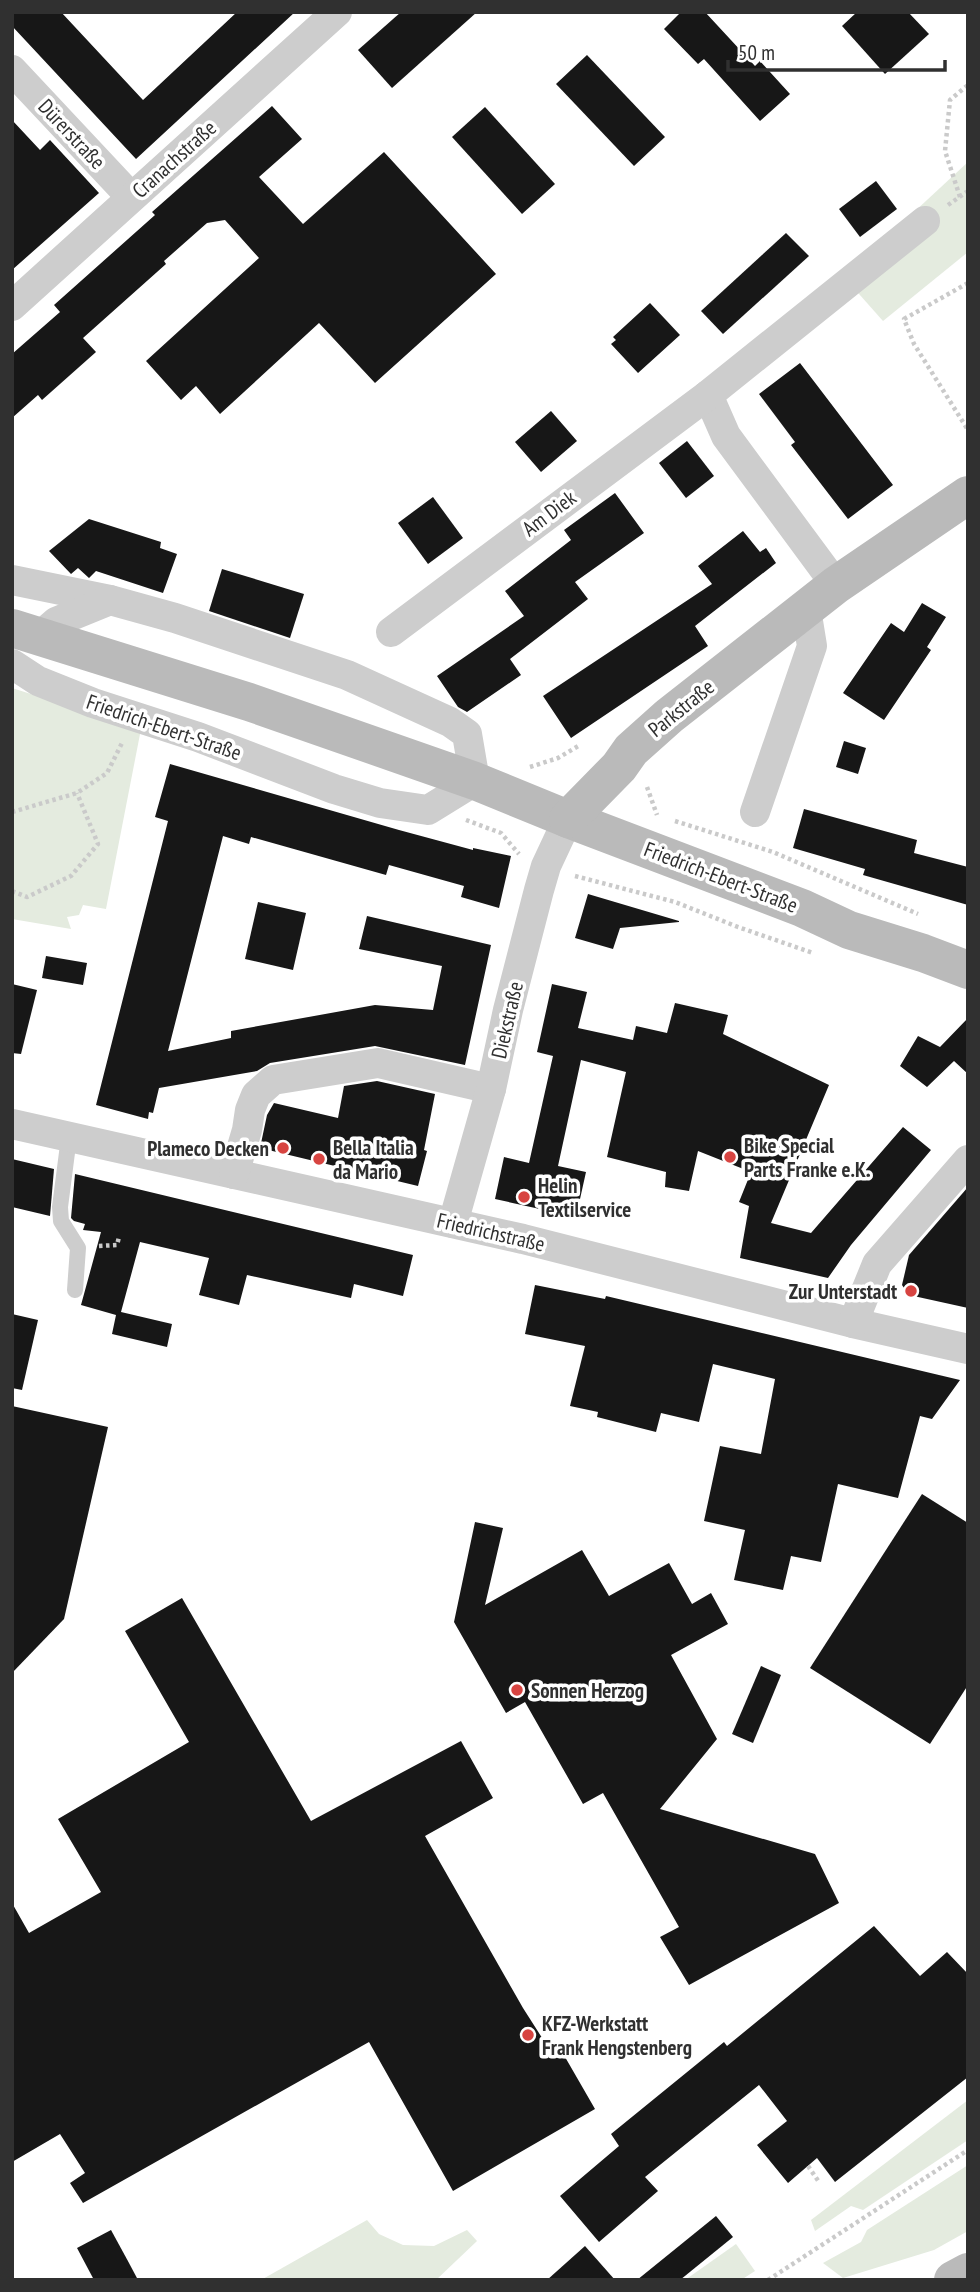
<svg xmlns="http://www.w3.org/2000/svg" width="980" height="2292" font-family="'PT Sans Narrow',sans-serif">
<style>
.green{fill:#e4ebdf}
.building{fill:#171717}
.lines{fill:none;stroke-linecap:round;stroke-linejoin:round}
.path{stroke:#cacaca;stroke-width:4.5;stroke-dasharray:3.5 3.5;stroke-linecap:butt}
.lane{stroke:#cdcdcd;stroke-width:16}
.street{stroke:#cdcdcd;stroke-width:30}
.secondary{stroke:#bababa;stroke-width:38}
.poi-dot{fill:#d74441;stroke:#fff;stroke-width:2.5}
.labels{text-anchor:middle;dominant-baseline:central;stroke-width:7;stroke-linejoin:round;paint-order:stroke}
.street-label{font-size:21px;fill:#303030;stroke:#fff}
.poi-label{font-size:21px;font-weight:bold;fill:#303030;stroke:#fff;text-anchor:start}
</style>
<rect width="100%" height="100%" fill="#fff"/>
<g class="green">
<polygon points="968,162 968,252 883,321 844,277"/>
<polygon points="12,688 141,729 106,909 83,905 79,915 67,917 71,929 12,919"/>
<polygon points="968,2100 968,2140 863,2210 851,2206 815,2231 811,2220"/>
<polygon points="968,2165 968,2231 934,2250 843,2278 823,2263 861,2242 867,2230"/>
<polygon points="367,2220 379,2234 403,2245 434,2246 467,2230 477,2241 436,2280 261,2280"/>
<polygon points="736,2244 755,2271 741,2280 685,2280"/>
</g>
<g class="building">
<polygon points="12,12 61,12 143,100 237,12 295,12 136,159 12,26"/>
<polygon points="401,12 477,12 392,88 358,50"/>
<polygon points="681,12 705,12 755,66 760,61 790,94 760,121 704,59 698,64 664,29"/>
<polygon points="857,12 908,12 929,34 885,74 842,26"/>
<polygon points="587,55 665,137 634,166 556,84"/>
<polygon points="272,106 302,139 259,177 303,224 384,152 496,274 375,383 319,323 220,414 196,386 181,400 146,361 259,258 225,220 207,223 164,261 166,264 83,338 96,352 42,400 38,395 12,418 12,354 60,312 54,305 155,215 152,212"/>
<polygon points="485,107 555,184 522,214 452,137"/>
<polygon points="12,120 40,150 50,140 99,193 12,270"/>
<polygon points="876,181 897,209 860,237 839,209"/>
<polygon points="786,233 809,256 723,334 701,311"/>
<polygon points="650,303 680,335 638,373 611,344 616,340 613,337"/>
<polygon points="800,363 893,485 848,519 791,445 795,442 759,394"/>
<polygon points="551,411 577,441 541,472 515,442"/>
<polygon points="687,441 714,476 686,498 659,463"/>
<polygon points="615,493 644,533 575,582 588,599 510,659 521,675 467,712 458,707 437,676 524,616 505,591 571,540 564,530"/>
<polygon points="433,497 463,538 428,564 398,523"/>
<polygon points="89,519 161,542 160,548 177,554 163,593 96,571 89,578 78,568 71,574 49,551"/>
<polygon points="743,531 760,552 766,548 776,563 695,626 708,646 571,738 543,696 712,584 698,566"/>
<polygon points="222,569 304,594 290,638 209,611"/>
<polygon points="922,603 946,617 927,647 931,650 884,720 843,693 891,623 904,632"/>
<polygon points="844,741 866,748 858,774 836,767"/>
<polygon points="170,764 399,830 473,850 473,848 511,856 499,908 461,897 464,886 389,865 386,875 251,837 249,844 223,836 168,1051 231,1038 231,1031 375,1005 433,1010 442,966 359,949 367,916 491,945 465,1065 375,1046 270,1063 257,1071 159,1088 153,1113 149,1112 148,1119 96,1105 168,821 155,817"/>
<polygon points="804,809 917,840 914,853 968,867 968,905 863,875 865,869 793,848"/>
<polygon points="588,894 679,921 679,922 620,928 613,949 575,938"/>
<polygon points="258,902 306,913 293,970 245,959"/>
<polygon points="46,956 87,963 83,985 42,978"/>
<polygon points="12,984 37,990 21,1054 12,1053"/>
<polygon points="552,984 587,992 578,1028 633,1040 636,1026 667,1033 675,1003 728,1015 723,1034 829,1085 771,1223 811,1233 903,1127 931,1150 851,1245 828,1278 740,1258 749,1206 739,1202 751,1172 698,1151 689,1191 665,1187 666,1172 607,1157 626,1072 581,1060 558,1166 586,1172 576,1217 495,1199 504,1157 529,1163 553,1056 537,1052"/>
<polygon points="968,1018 968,1074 954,1061 927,1087 900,1066 918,1036 940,1047"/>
<polygon points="377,1081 435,1094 424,1150 427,1151 418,1186 260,1148 267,1115 274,1103 338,1118 344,1086"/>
<polygon points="12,1159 54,1169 50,1216 12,1207"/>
<polygon points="75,1174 413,1255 403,1296 354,1284 351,1298 247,1275 239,1305 199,1295 209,1258 140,1242 121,1312 172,1324 167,1347 112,1334 116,1315 81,1305 101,1232 83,1230 85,1224 74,1221 71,1218"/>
<polygon points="968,1187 968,1308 909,1295 902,1285 909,1255"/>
<polygon points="535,1285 605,1299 606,1296 960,1380 932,1419 920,1416 898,1498 838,1484 821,1562 791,1556 783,1590 734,1580 745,1530 704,1521 720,1446 761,1454 775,1379 713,1364 699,1422 661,1413 656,1432 597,1417 598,1412 570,1406 585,1346 525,1334"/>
<polygon points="12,1314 38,1320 22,1390 12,1388"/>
<polygon points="12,1406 108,1427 64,1619 12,1673"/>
<polygon points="922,1494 968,1523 968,1685 930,1744 810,1668"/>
<polygon points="475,1522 503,1528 485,1605 582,1550 609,1596 669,1563 692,1604 711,1593 728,1624 671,1655 717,1739 660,1809 815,1854 839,1903 689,1985 660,1937 679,1927 603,1793 583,1804 525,1702 506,1713 454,1622"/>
<polygon points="182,1598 311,1821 461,1741 493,1798 425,1836 523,2008 553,2055 561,2050 595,2109 453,2191 369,2042 83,2203 70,2183 85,2173 60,2134 12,2162 12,1903 29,1933 101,1892 58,1819 189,1742 125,1631"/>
<polygon points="761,1666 781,1675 753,1743 732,1734"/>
<polygon points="874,1926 920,1976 947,1952 968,1974 968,2077 835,2182 817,2158 788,2183 757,2145 787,2121 759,2085 645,2177 658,2191 599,2242 560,2196 619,2146 611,2134 724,2042 727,2046"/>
<polygon points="716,2216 733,2237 680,2280 637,2280"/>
<polygon points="111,2230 129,2263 138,2280 94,2280 77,2248"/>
<polygon points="585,2246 615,2280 547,2280"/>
</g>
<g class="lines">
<g class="path">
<polyline points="960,197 945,151 950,100 968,85"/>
<polyline points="948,205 968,191"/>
<polyline points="968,283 904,319 914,344 968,430"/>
<polyline points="530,767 558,758 580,745"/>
<polyline points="647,787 657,815"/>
<polyline points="12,812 77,793 107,773 122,743"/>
<polyline points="466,820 501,833 519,854"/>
<polyline points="675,821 773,852 918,914"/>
<polyline points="575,876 675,902 738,927 813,953"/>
<polyline points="12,891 27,897 71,876 98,844 77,793"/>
<polyline points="99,1246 117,1245 119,1237"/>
<polyline points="808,2166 819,2182"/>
<polyline points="768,2280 968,2150"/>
</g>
<polyline class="lane" points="69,1137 60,1207 61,1221 78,1248 75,1290"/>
<g class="street">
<polyline points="12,70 131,197"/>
<polyline points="12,306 337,12"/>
<polyline points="708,395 726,436 836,585"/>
<polyline points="12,580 110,600 175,618 347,675 450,722 467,734 475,781 428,810 380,803 334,789 198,737 93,703 38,681 12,664"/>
<polyline points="391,632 708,395 925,221"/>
<polyline points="40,636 56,622 110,600"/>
<polyline points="755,812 812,646 806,609"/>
<polyline points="12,1124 523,1239 853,1323 968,1349"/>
<polyline points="234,1174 247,1130 250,1110 256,1095 273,1080 378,1063 491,1089"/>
<polyline points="453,1223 491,1089 508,1010 539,890 546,866 568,819"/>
<polyline points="853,1323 877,1264 968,1160"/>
</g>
<g class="secondary">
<polyline points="12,628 249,702 475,781 568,819 802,908 849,930 923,953 968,970"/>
<polyline points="568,819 619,767 631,750 669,716 836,585 968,495"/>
<polyline points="953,2280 968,2272"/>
</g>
</g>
<g class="poi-dot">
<circle cx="283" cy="1148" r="7"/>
<circle cx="730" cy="1157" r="7"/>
<circle cx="319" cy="1159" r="7"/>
<circle cx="524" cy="1197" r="7"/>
<circle cx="911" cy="1291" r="7"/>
<circle cx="517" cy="1690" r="7"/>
<circle cx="528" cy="2035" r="7"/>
</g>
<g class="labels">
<g class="street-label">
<text transform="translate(72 134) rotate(47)">Dürerstraße</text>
<text transform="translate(174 159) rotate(-42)">Cranachstraße</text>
<text transform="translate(549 513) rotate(-37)">Am Diek</text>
<text transform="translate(681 708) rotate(-39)">Parkstraße</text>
<text transform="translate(164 727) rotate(19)">Friedrich-Ebert-Straße</text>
<text transform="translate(721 877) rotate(21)">Friedrich-Ebert-Straße</text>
<text transform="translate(507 1020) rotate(-77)">Diekstraße</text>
<text transform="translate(491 1232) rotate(13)">Friedrichstraße</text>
</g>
<g class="poi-label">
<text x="744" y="1145">Bike Special<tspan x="744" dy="24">Parts Franke e.K.</tspan></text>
<text x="333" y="1147">Bella Italia<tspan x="333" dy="24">da Mario</tspan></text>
<text x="269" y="1148" text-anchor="end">Plameco Decken</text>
<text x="538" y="1185">Helin<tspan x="538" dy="24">Textilservice</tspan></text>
<text x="897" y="1291" text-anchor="end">Zur Unterstadt</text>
<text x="531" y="1690">Sonnen Herzog</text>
<text x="542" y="2023">KFZ-Werkstatt<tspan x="542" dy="24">Frank Hengstenberg</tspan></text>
</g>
</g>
<rect width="980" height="2292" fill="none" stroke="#303030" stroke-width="28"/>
<path d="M728 60v10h217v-10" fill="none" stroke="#303030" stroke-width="3.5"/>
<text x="738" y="60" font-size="21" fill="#303030" stroke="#ffffff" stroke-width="5" paint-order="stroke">50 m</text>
</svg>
